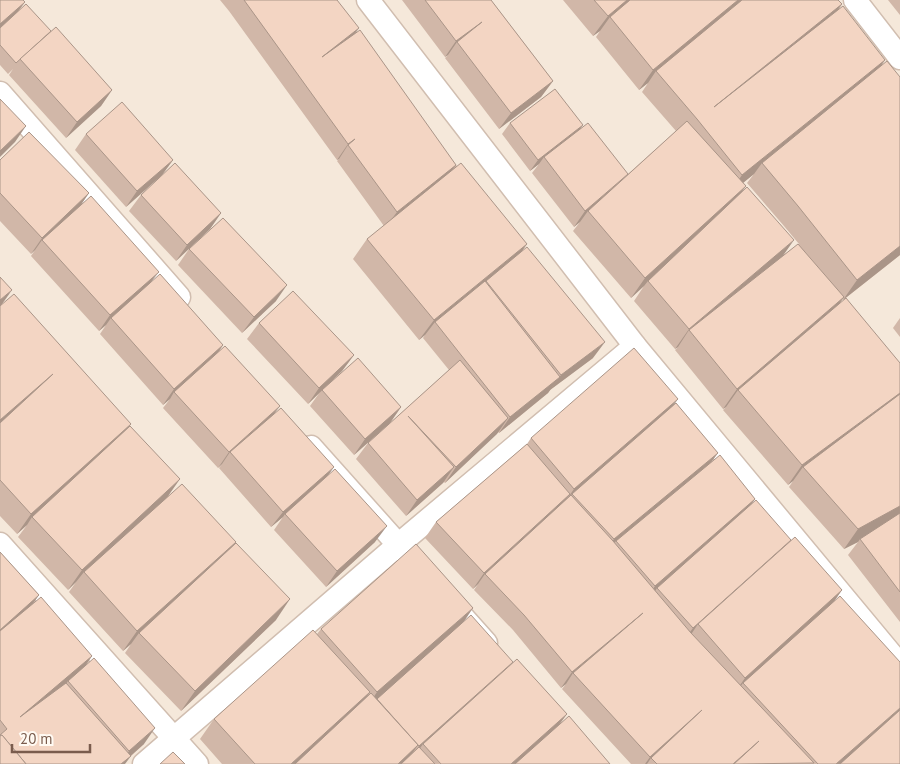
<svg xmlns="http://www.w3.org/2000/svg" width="900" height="764" font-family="'PT Sans',sans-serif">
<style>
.residential{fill:#f5e8da}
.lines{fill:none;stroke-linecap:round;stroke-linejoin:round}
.minor-casing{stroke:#d1beb0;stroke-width:25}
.minor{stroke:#fff;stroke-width:22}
.wall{fill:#d1b7a8;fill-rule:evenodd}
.shaded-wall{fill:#aa9588}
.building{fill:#f3d5c3;stroke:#aa9588}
</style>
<rect width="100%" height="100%" fill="#fdf6ec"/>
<rect class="residential" x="0" y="0" width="900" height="764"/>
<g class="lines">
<g class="minor-casing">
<g id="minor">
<polyline points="368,0 635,346 900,665"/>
<polyline points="855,0 900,58"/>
<polyline points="0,93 179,297"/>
<polyline points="311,447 486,643"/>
<polyline points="0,544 197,764"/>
<polyline points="144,764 398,545 635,346"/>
</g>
</g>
<use href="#minor" class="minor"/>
</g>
<g class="wall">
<polygon points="0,0 25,2 18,11 51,31 112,90 101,106 66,138 9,75 13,69 8,74 0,65"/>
<polygon points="220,0 337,0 355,33 456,165 527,244 521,252 593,358 550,390 548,393 499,433 498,432 445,483 444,482 406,516 356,459 368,443 449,370 423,338 425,335 419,340 353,259 367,239 384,226 337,161 339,159 337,160 229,11"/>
<polygon points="402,0 491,0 553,81 541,97 499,129 445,58 448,55 445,57"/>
<path d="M563,0h275l4,4 -5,8 48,48 -4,6 19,189 -57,45v-1l-4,5 61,59v259l-52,-67 10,-13 -14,7 -55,-62 4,-6 -5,4 -65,-75 3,-3 -3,2 -48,-59 3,-3 -3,2 -41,-48 10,-15 -13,12 -58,-67 7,-9 -6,5 -42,-54 7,-9 -9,7 -28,-37 8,-11 71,5 47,46 48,-43 -34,-39 6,-9 -9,7 -43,-53 4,-6 -7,5zM754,174l-7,9 37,43 15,18 -17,12 -43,-61 4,-12z"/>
<polygon points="888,0 900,0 900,15"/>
<polygon points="86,134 173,160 162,175 126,207 75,150"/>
<polygon points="0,160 89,193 80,206 152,282 223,345 220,350 273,415 327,477 375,542 326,587 274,530 283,517 271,527 219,468 222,464 218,468 163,408 170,399 163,405 100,334 106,325 99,331 31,256 35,250 31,254 0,221"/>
<polygon points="141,195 221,213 210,229 176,261 129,211"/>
<polygon points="189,249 276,301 242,333 178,265"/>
<polygon points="0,277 1,305 131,424 127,429 169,496 232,547 276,620 181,711 125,653 131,644 123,651 69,592 76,582 68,590 18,537 27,525 17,534 0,516"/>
<polygon points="900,318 900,337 893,328"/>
<polygon points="259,323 354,355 342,371 334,379 401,407 390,423 354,455 310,406 320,392 308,404 247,339"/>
<polygon points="673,406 718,453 712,461 755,499 751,505 791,540 842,590 835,600 900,764 631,764 562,689 566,684 561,688 513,630 474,590 478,584 473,589 425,538 436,522 527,444 531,438"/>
<polygon points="0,552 39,595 32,604 92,656 86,665 144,744 131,756 0,764"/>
<polygon points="462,624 510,666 567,714 559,725 610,764 222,764 200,739 214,719 317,634 321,629"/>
</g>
<g class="shaded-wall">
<polygon points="627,0 638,0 610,17 600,31 593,36 608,16"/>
<polygon points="738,0 748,0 656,71 648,83 639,90 653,70"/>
<polygon points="25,2 17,13 0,28 0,24"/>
<polygon points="842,4 827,25 714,107"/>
<polygon points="482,22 457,42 448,55 445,57 456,41"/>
<polygon points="359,28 348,44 322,57"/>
<polygon points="885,60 871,80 762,163 754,174 728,195 742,175"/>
<polygon points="553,81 541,97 499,129 511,113"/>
<polygon points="112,90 101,106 66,138 77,122"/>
<polygon points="583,125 576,136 544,157 539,164 530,171 538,160"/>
<polygon points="26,126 15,142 0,157 0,151"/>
<polygon points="355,139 348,145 339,159 337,160 348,144"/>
<polygon points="173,160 162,175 126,207 137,191"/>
<polygon points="456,165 445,181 385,228 397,212"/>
<polygon points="629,174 588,211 580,222 574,227 585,211"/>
<polygon points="746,186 732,206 648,281 644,286 631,298 645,278"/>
<polygon points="89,193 78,209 42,240 35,250 31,254 42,238"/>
<polygon points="221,213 210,229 176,261 187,245"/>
<polygon points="794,240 780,260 689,330 678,347 675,349 689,329"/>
<polygon points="527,244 513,264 486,281 478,292 435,322 425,335 419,340 434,320"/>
<polygon points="900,246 900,255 843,300 857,280"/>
<polygon points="159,272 147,287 111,318 106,325 99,331 110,315"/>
<polygon points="287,285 276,301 242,333 254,317"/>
<polygon points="12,290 0,307 0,300"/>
<polygon points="844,297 830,317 738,390 726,407 723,409 737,389"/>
<polygon points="605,342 593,358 550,390 561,375"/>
<polygon points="223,345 212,361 174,392 170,399 163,405 174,389"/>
<polygon points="354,355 342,371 308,404 319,388"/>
<polygon points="53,374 0,428 0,420"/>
<polygon points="560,377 548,393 499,433 510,417"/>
<polygon points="900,393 900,402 803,467 793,481 788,485 802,465"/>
<polygon points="678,399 664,419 572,494 560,509 574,489"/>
<polygon points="280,406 268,422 230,452 222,464 218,468 229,452"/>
<polygon points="401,407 390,423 354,455 365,439"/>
<polygon points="508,418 497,434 445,483 456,467"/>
<polygon points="131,424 116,444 32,517 27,525 17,534 31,514"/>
<polygon points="718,453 706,469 616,541 611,548 603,555 614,539"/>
<polygon points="334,467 323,483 285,514 283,517 271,527 283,512"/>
<polygon points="454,467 443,483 406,516 417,500"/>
<polygon points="180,479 166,499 84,572 76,582 68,590 82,570"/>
<polygon points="570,494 559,510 485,574 478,584 473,589 484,573"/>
<polygon points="755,499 744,515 657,588 654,593 644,602 655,586"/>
<polygon points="900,506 900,518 860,539 858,542 844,549 858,529"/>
<polygon points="387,526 375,542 326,587 337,571"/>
<polygon points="791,540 698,624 690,636 681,644 693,628"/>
<polygon points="236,542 222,562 139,633 131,644 123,651 137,631"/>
<polygon points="842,590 828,610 743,683 735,694 731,698 745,678"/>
<polygon points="39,595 28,611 0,636 0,630"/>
<polygon points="290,599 276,620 181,711 195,691"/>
<polygon points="473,608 459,629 363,713 377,692"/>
<polygon points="643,613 573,673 566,684 561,688 572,672"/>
<polygon points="92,656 81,672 68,681 64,687 20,717"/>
<polygon points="513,662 502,677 423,744 416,754 408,762 419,746"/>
<polygon points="370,692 356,713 299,764 291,764"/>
<polygon points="900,708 900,714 843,764 836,764"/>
<polygon points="702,710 651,758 647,764 645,764 650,757"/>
<polygon points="567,714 552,734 519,764 511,764"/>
<polygon points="155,728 144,744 127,759 131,756 125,764 120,764 129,751"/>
<polygon points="418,745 405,764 398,764"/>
</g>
<g class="building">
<polygon points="0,0 23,0 25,2 0,24"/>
<polygon points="244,0 337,0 359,28 322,57 360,30 456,165 397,212 348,145 355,139 348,144"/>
<polygon points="425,0 491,0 553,81 511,113 457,42 482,22 456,41"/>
<polygon points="594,0 627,0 608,16"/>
<polygon points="630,0 738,0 653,70 610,17"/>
<polygon points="742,0 838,0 842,4 714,107 843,6 885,60 742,175 697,119 656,71"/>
<polygon points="26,4 51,31 16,63 0,45 0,28"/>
<polygon points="56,27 112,90 77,122 20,59"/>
<polygon points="887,61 900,77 900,246 857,280 798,206 762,163"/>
<polygon points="555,89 583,125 538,160 510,123"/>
<polygon points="0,99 26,126 0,151"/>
<polygon points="122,102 173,160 137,191 86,134"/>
<polygon points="687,121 746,186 645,278 588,211"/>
<polygon points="588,123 628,174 585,211 544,157"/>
<polygon points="29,132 89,193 42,238 0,193 0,160"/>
<polygon points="175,163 221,213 187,245 141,195"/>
<polygon points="461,163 527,244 434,320 367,239"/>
<polygon points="747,187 794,240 689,329 648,281"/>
<polygon points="91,196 159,272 110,315 42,240"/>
<polygon points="223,218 287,285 254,317 189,249"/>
<polygon points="798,244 844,297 737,389 689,330"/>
<polygon points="527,247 605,342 561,375 486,281"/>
<polygon points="160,274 223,345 174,389 111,318"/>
<polygon points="0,277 12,290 0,300"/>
<polygon points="485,281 560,377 510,417 435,322"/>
<polygon points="293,291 354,355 319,388 259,323"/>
<polygon points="14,294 131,424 31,514 0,480 0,423 53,374 0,420 0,306"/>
<polygon points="846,298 900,363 900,393 802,465 738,390"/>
<polygon points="225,346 280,406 229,452 174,392"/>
<polygon points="634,348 678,399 574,489 531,438"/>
<polygon points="358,358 401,407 365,439 322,390"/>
<polygon points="460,360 508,418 456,467 408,416 454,467 417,500 368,443"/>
<polygon points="900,394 900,506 858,529 803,467"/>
<polygon points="676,403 718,453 614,539 572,494"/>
<polygon points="281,408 334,467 283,512 230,452"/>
<polygon points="130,426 180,479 82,570 32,517"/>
<polygon points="527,444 570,494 484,573 436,522"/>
<polygon points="720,455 755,499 655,586 616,541"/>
<polygon points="335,469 387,526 337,571 285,514"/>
<polygon points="182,484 236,542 137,631 84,572"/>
<polygon points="571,495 613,541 691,633 814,763 734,764 759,741 733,764 657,764 651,758 702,710 650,757 573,673 643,613 572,672 524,615 485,574"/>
<polygon points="756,500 791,540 693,628 657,588"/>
<polygon points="900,513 900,592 860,539"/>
<polygon points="795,537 842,590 745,678 698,624"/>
<polygon points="236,543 290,599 195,691 139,633"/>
<polygon points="416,544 473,608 377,692 321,629"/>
<polygon points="0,552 39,595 0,630"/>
<polygon points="840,596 900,662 900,708 836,764 818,764 743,683"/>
<polygon points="41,597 92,656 20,717 66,683 131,756 121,764 26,764 2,735 0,736 0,735 7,729 0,720 0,631"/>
<polygon points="471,615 513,662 419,746 377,699"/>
<polygon points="313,630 370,692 291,764 255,764 214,719"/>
<polygon points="94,658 155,728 129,751 68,681"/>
<polygon points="517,659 567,714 511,764 441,764 423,744"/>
<polygon points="371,693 418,745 398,764 295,764"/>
<polygon points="900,710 900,764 840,764"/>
<polygon points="569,716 610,764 515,764"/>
<polygon points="2,735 26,764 0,764 0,736"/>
<polygon points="419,747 435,764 401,764"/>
<polygon points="173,752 185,764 160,764"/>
</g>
<path d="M12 744v8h78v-8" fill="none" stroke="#7a5c4d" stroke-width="2.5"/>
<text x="20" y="744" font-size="15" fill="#7a5c4d" stroke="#fffaf3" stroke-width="4" paint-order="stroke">20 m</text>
</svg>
